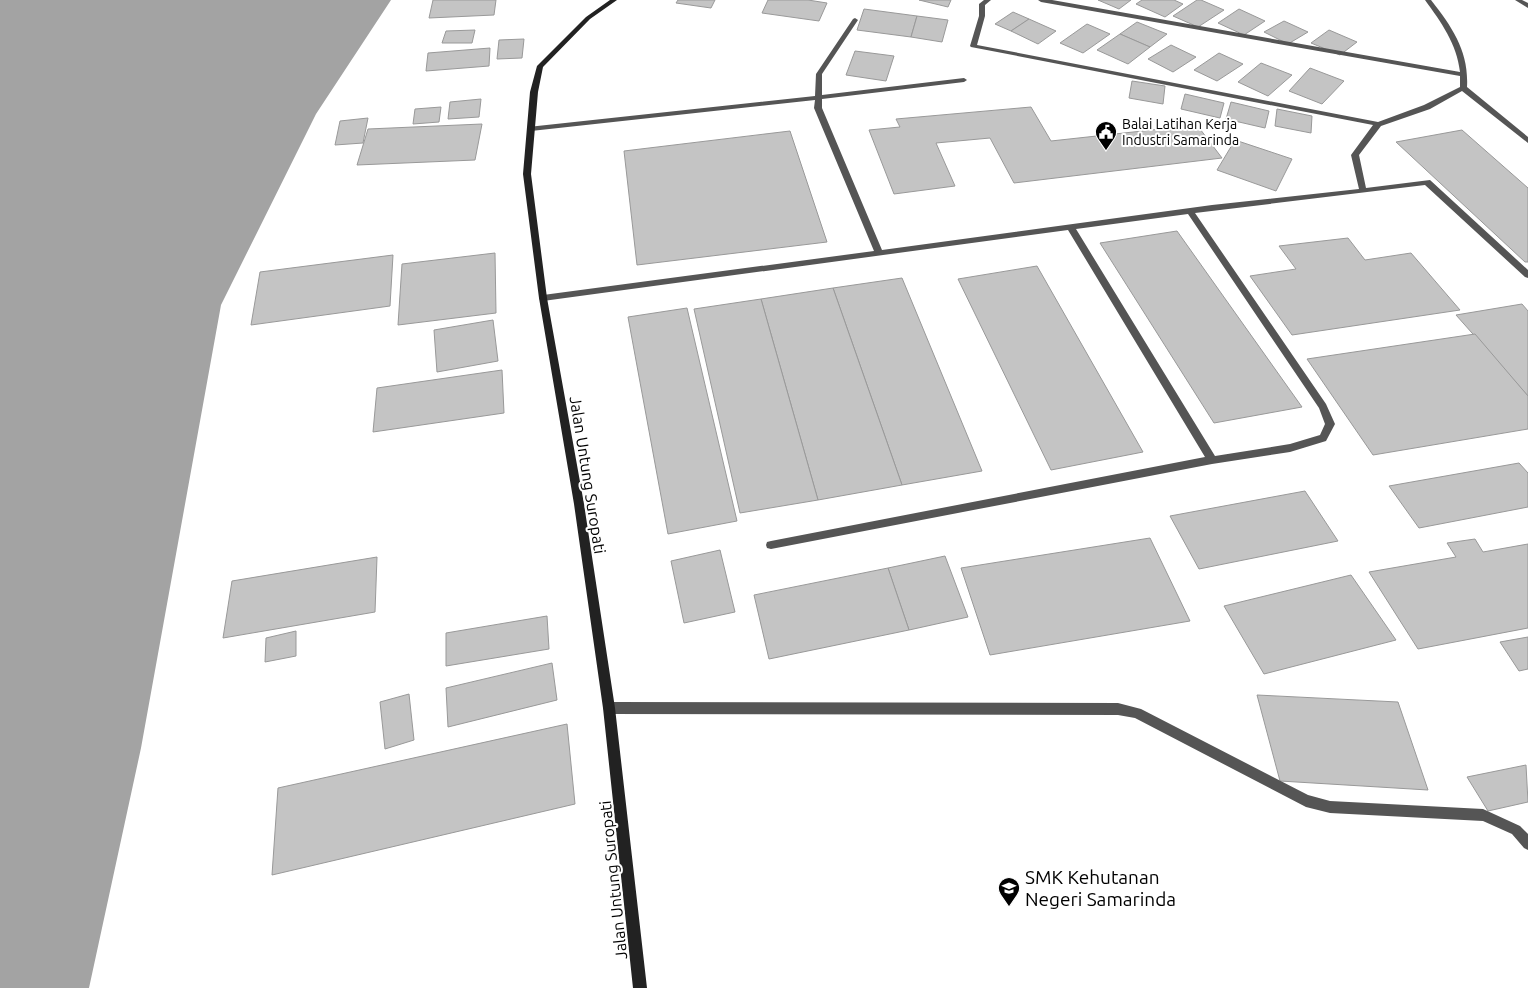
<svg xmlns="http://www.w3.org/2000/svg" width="1528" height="988" font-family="Ubuntu,sans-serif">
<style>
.water{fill:#a3a3a3}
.building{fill:#c4c4c4;stroke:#999}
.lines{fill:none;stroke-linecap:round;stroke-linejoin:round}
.minor{fill:#555;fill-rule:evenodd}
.secondary{fill:#222;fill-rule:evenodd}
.labels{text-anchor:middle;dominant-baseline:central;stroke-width:4;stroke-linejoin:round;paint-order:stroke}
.far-poi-label{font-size:14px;fill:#000;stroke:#fff;text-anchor:start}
.street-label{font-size:16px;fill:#000;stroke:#fff}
.near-poi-label{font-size:19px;fill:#000;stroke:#fff;text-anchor:start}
</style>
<rect width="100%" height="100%" fill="#fff"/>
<polygon class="water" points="0,0 391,0 316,114 221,305 141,748 89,988 0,988"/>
<g class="building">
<polygon points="433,0 496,0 494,15 429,18"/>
<polygon points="678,0 715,0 711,8 676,3"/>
<polygon points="768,0 808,0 827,3 819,21 762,13"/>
<polygon points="919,0 951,0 948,7"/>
<polygon points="1098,0 1131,0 1119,9"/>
<polygon points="1142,0 1174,0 1183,4 1165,17 1136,4"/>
<polygon points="1197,0 1201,0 1224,10 1198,27 1173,16"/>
<polygon points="864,9 917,16 911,37 857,30"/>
<polygon points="1239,9 1265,21 1244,35 1218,23"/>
<polygon points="1013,12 1029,19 1011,31 995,24"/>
<polygon points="917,16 948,20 942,42 911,37"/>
<polygon points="1029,19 1056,31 1038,44 1011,31"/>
<polygon points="1284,21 1308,32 1288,44 1264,32"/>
<polygon points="1137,22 1167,34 1150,47 1120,34"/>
<polygon points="1087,24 1110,34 1083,53 1060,43"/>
<polygon points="475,30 472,43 442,43 446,31"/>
<polygon points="1329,30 1357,42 1340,55 1311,43"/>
<polygon points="1120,34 1150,47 1128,64 1097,50"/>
<polygon points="524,39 522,58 497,59 499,40"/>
<polygon points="1171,45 1196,57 1173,72 1148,59"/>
<polygon points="490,48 489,66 426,71 428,53"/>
<polygon points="855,51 894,56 886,81 846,75"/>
<polygon points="1219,53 1243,64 1217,81 1194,70"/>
<polygon points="1261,63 1292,75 1268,96 1238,82"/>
<polygon points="1310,68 1344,81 1322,104 1289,91"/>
<polygon points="1132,81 1165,86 1163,104 1129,98"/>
<polygon points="1185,94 1224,103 1220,118 1181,109"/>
<polygon points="481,99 479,117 448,119 450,102"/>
<polygon points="1231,102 1269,111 1265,128 1226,119"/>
<polygon points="441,107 439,122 413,124 415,109"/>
<polygon points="1031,107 1051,141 1197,125 1222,158 1014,183 990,138 936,143 955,186 894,194 869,130 900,127 896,119"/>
<polygon points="1277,109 1312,116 1311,133 1275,126"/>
<polygon points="368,118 363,143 335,145 340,121"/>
<polygon points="482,124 475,160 357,165 368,129"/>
<polygon points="1462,130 1528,188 1528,262 1525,262 1396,142"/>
<polygon points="790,131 827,242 637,265 624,151"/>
<polygon points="1235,140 1292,159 1276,191 1217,170"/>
<polygon points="1177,231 1302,407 1214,423 1100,243"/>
<polygon points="1348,238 1365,260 1411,253 1460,310 1292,335 1250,276 1296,269 1279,246"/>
<polygon points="495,253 496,313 398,325 402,264"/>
<polygon points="393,255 390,306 251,325 260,272"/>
<polygon points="1037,266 1143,452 1051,470 958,279"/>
<polygon points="902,278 982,471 902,485 833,288"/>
<polygon points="833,288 902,485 818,500 761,299"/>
<polygon points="761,299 818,500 740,513 694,309"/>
<polygon points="1522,304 1528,311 1528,396 1456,315"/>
<polygon points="687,308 737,521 668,534 628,317"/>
<polygon points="493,320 498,361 437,372 434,330"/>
<polygon points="1475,334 1528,396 1528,429 1373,455 1307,359"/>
<polygon points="502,370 504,413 373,432 377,388"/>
<polygon points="1519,463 1528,473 1528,507 1419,528 1389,486"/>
<polygon points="1305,491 1338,541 1199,569 1170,516"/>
<polygon points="1150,538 1190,621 990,655 961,568"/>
<polygon points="1475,539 1483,552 1528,544 1528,628 1418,649 1369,572 1456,557 1447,543"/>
<polygon points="720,550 735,612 684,623 671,561"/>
<polygon points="945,556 968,617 909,630 888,568"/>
<polygon points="377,557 375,612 223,638 232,581"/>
<polygon points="888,568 909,630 769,659 754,595"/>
<polygon points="1351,575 1396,640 1264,674 1224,606"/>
<polygon points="547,616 549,649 446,666 446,633"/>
<polygon points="296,631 296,656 265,662 266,638"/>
<polygon points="1528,637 1528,669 1519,671 1500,642"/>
<polygon points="552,663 557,700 448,727 446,688"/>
<polygon points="409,694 414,740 385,749 380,702"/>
<polygon points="1257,695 1398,702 1428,790 1280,781"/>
<polygon points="567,724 575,804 272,875 278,788"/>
<polygon points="1526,765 1528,802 1488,811 1467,777"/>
</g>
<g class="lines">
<g class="minor">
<path d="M984,0h7l-6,5v11l-8,29 401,77 46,-17 36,-18v-11l-419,-74 -3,-2h14l408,72c-3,-28 -19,-50 -35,-72h6c22,28 38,52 36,87l61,50v6l-66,-52 -32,18 -49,17 -22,29 7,33 64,-8 98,90v8l-3,-1 -100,-92 -230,28 131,191 9,20 -9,17 -36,11 -78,12 -441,85 -4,-1 -1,-3 1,-3 4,-1 434,-84 -137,-227 -525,71 -3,-1 -1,-2 1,-2 3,-1 331,-44 -60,-143 1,-8 -284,31 -4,-2 1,-2 287,-31 1,-22 37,-55 2,-1 3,2 -36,54v21l142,-17 3,2 -3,2 -142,17v9l60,142 330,-45 147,-16 -8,-34 22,-30 -402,-78 -1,-1 9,-30v-12zM1188,214l131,194 6,16 -5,11 -30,9 -75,12 -139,-227z"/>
<polygon points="1515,0 1522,0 1528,3 1528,8"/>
<polygon points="609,702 1118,703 1141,709 1308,795 1330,801 1483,809 1520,826 1528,834 1528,850 1524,848 1512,834 1483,821 1330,813 1306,807 1135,718 1118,715 609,714 605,712 603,708 605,704"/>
</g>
<polygon class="secondary" points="610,0 617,0 590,19 543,67 538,92 531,174 547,298 584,504 615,708 647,988 633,988 603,708 574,504 539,298 523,174 530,92 537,66 586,17"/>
</g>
<defs>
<g id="civic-pin" transform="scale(1.125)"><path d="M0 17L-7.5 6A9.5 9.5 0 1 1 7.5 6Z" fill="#000" stroke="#fff"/><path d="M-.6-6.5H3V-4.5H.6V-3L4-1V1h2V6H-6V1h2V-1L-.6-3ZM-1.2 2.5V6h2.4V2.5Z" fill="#fff"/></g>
<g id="school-pin" transform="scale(1.125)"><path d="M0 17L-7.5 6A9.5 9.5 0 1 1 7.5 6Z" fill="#000" stroke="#fff"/><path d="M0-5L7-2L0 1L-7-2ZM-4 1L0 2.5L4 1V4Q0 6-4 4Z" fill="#fff"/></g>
</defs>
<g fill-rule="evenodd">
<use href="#civic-pin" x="1106" y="132"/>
<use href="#school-pin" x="1009" y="888"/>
</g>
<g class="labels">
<g class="far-poi-label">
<text x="1122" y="124">Balai Latihan Kerja<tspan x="1122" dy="16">Industri Samarinda</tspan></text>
</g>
<g class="street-label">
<text transform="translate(588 475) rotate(81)">Jalan Untung Suropati</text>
<text transform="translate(613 880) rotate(-96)">Jalan Untung Suropati</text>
</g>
<g class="near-poi-label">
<text x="1025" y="877">SMK Kehutanan<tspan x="1025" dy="22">Negeri Samarinda</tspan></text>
</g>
</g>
</svg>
